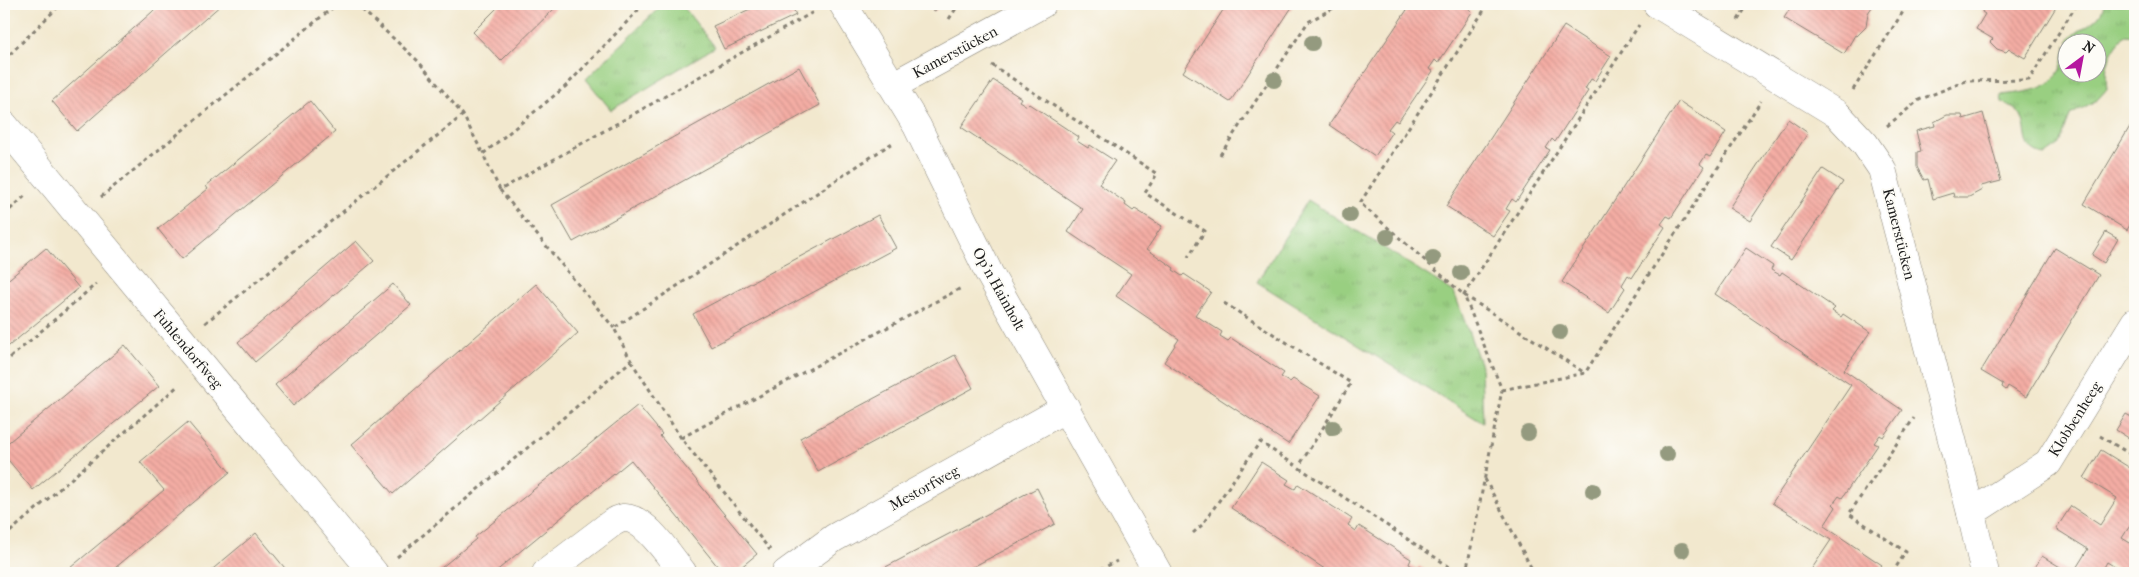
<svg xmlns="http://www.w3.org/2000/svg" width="2139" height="577" font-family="'IM FELL French Canon',serif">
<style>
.park{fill:url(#park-tufts);stroke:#5a764e}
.building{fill:url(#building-back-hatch)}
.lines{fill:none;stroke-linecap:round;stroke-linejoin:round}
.street-casing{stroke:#878275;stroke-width:29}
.path{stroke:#878275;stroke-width:3;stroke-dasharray:4 4;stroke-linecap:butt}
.street{stroke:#fff;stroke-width:28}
.tree{fill:#949a7f}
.labels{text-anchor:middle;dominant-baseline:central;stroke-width:4;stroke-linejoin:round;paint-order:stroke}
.street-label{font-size:15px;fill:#1c1c1c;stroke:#fdfcf7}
</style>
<defs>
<pattern id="park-tufts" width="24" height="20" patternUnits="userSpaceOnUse" patternTransform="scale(1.25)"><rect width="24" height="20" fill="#99cf81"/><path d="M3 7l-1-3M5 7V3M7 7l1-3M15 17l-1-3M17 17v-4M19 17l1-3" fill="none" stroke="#83b16f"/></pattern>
<pattern id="building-back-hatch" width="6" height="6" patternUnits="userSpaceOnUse" patternTransform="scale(1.25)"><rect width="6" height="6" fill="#f4ada4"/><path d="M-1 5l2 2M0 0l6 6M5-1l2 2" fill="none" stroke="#d1948d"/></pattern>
</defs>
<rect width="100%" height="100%" fill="#fdfcf7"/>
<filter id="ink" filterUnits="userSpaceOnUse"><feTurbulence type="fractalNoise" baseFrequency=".02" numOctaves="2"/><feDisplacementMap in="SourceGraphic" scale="10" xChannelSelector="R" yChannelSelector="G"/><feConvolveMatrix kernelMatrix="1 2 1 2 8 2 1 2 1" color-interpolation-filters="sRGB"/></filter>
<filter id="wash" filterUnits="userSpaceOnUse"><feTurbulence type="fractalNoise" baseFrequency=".0096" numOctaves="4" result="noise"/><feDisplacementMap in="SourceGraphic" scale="20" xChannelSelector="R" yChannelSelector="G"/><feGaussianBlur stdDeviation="1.12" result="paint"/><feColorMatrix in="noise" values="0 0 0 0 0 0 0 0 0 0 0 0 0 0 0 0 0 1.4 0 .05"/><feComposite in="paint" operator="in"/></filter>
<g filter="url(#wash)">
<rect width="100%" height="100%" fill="#f2e8ce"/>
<g class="park">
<polygon points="663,4 681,4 715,47 611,110 586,79"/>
<path d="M2104,4h31v32l-10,-1c-16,18 -21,30 -18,54l-10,11 -27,15 -10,29 -16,11c-27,-5 -12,-30 -27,-45 -4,-3 -10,-6 -15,-8l-1,-7c38,-4 61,-7 65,-50v27h30v-30h-28c10,-16 33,-18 36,-38z"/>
<polygon points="1308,200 1454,292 1481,366 1483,423 1257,282"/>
</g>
<g id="blocks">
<g class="building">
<polygon points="161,4 222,4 77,131 52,101"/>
<polygon points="501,4 559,4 501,61 473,32"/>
<polygon points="761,4 791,4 796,15 724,49 713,26"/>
<polygon points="923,4 940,4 935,11"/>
<polygon points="1227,4 1294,4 1230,102 1183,72"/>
<polygon points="1411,4 1473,4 1469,10 1472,12 1438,63 1435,60 1429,69 1433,71 1398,122 1395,120 1388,129 1392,132 1375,156 1329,125"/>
<polygon points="1793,4 1874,4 1868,13 1866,27 1857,36 1855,35 1844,54 1784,18"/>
<polygon points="1985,4 2058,4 2025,58 2009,49 2006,52 1997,49 1990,42 1993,39 1976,29 1985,14 1982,12"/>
<polygon points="1564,26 1611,56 1595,81 1591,79 1585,89 1588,91 1555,142 1552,139 1546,148 1550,150 1516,202 1512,199 1506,209 1510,211 1493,236 1446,206"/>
<polygon points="799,67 820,105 573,242 552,205"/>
<polygon points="993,80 1021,98 1019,101 1027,106 1029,104 1079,137 1077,141 1088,148 1090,145 1115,161 1099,184 1126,203 1125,205 1133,211 1135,209 1162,226 1147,249 1174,268 1173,270 1182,276 1184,274 1211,292 1195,315 1222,332 1220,336 1228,341 1231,338 1284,373 1281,377 1290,382 1293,379 1320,396 1288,444 1164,362 1179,339 1116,296 1131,274 1068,232 1083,209 961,127"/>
<polygon points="310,101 335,132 182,259 158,229 208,189 206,186"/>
<polygon points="1679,101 1726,132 1710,157 1706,155 1700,164 1704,167 1671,218 1667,216 1661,224 1665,227 1632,278 1628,275 1622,285 1625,288 1609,313 1562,282"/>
<polygon points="1983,113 2001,181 1981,186 1982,190 1969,197 1954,197 1953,193 1933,199 1928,179 1924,180 1917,167 1917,152 1921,151 1916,131 1935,126 1934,122 1947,115 1962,115 1963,119"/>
<polygon points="2135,118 2135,216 2127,230 2084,204"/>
<polygon points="1788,119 1808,133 1750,221 1729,208"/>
<polygon points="1823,169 1843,182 1791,260 1771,247"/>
<polygon points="878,215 896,248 711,347 693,314"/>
<polygon points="2106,232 2118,239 2104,263 2092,255"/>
<polygon points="356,241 374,261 255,362 238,342"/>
<polygon points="46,248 79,288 4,350 4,283"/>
<polygon points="1746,248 1773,266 1771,270 1780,275 1782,272 1835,308 1832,311 1841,317 1843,314 1870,332 1844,370 1902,410 1883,437 1880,435 1874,443 1878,445 1842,498 1839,496 1833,504 1836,507 1824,526 1882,565 1876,573 1809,573 1831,540 1772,503 1851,385 1715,294"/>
<polygon points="2055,248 2099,275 2026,397 2008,386 2006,390 2002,387 2003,384 1981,371"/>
<polygon points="393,284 411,305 293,406 275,385"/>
<polygon points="536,284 578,333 393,494 351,445"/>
<polygon points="125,345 159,386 33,490 4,455 4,446"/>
<polygon points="955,355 973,388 818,472 800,438"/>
<polygon points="638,405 662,434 660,436 757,554 734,573 723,573 631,460 494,573 435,573 476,539 475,537"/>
<polygon points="2126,414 2135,419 2135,442 2116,430"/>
<polygon points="188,422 230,472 109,573 64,573 164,490 140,462"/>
<polygon points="2101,450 2135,471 2135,518 2122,538 2135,546 2135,573 2125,573 2107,562 2101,573 2073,573 2088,549 2056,529 2071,506 2100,525 2117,498 2084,478"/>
<polygon points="1261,462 1289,480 1286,484 1295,489 1298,484 1352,519 1348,525 1356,531 1359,526 1411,559 1409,564 1417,569 1419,566 1430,573 1331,573 1231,508"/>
<polygon points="1037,488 1055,524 961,573 882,573 880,570"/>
<polygon points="256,533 289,573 208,573"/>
<polygon points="2042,556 2070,573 2034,573 2032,572"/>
</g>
</g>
</g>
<g filter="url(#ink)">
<use href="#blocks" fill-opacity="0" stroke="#878275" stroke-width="1"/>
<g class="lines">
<g class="street-casing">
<g id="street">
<polyline points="843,4 917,126 989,273 1158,573"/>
<polyline points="1657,4 1837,114 1865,144 1882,169 1971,513 1985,573"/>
<polyline points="894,85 1042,4"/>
<polyline points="4,125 374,573"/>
<polyline points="1971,513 2048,463 2135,322"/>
<path d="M546,573l66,-50c3,-2 7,-4 11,-5 22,-2 47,39 60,55"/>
<polyline points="786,573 834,538 1066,408"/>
</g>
</g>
<g class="path">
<polyline points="356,4 418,61 463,115 483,154"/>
<polyline points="644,4 566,86 483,154 500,190 815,11"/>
<polyline points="1488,4 1360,203 1464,295 1585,373"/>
<polyline points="949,19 959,4"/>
<polyline points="1738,20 1748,4"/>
<polyline points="4,60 61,4"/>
<polyline points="992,65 1157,174 1145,193 1205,231 1188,257"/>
<polyline points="1853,90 1908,4"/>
<polyline points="1887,126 1919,100 1966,81 2029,80 2077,4"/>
<polyline points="1220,155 1308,22 1335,7 1338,4"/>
<polyline points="500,190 614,328"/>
<polyline points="101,197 337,4"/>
<polyline points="4,215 25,196"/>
<polyline points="1224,303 1351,383 1299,466"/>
<polyline points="205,323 463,115"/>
<polyline points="631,361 681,438 770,550"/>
<polyline points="4,363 96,284"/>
<polyline points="1502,390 1585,373 1761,101"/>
<polyline points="2100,436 2135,457"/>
<polyline points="681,438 963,287"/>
<polyline points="1485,479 1534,573"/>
<polyline points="1193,533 1202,525 1260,442 1459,573"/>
<polyline points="4,537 179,385"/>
<polyline points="397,557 631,361 614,328 892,143"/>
<polyline points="1093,573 1117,561"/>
<polyline points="1466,573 1502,390 1464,295 1639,25"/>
<polyline points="1892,573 1906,552 1849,514 1914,418"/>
</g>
<use href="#street" class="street"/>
</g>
<g class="tree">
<circle cx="1312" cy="43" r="8"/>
<circle cx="1274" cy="80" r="8"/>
<circle cx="1350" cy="215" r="8"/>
<circle cx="1387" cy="237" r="8"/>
<circle cx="1433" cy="258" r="8"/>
<circle cx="1461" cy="273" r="8"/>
<circle cx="1560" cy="332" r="8"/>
<circle cx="1333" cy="428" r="8"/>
<circle cx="1528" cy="433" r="8"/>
<circle cx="1667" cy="454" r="8"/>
<circle cx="1593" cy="491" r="8"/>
<circle cx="1682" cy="550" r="8"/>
</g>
</g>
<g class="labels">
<g class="street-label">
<text transform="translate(955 52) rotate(-28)">Kamerstücken</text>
<text transform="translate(1899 234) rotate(76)">Kamerstücken</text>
<text transform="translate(999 289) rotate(61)">Op'n Hainholt</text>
<text transform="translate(188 349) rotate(50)">Fuhlendorfweg</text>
<text transform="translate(2075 419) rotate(-58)">Klobbenheeg</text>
<text transform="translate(924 488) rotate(-29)">Mestorfweg</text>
</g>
</g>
<rect width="2139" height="577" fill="none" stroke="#fdfcf7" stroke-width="20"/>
<g transform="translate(2082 58) rotate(32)"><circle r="24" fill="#fdfcf7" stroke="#a3a29f"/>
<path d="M0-4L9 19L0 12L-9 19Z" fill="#b5179e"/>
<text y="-8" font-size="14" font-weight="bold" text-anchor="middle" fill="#1c1c1c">N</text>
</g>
</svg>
